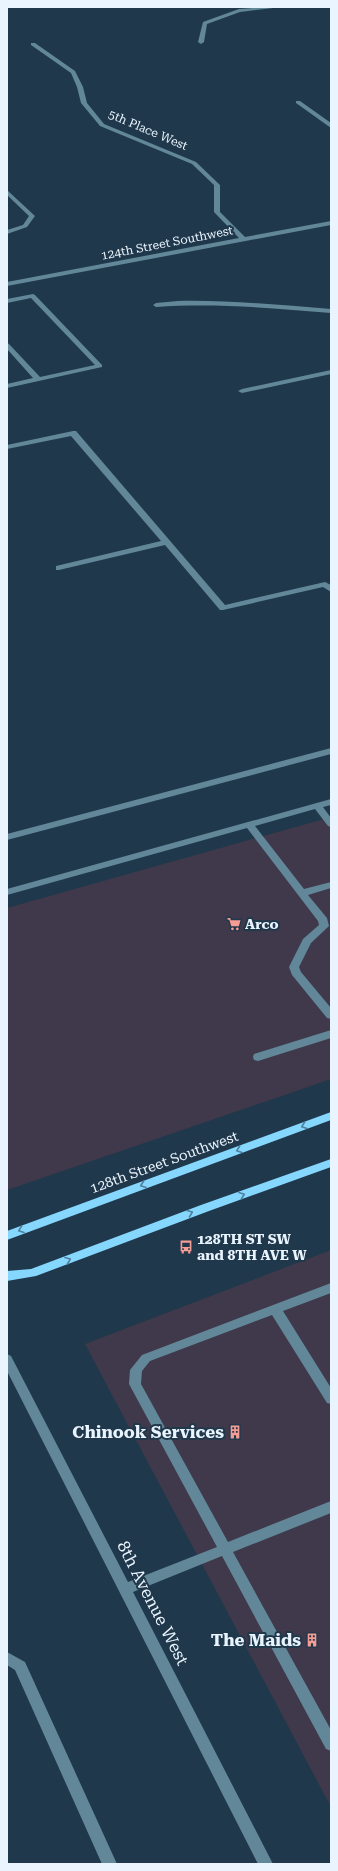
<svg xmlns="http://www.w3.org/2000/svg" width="338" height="1871" font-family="'Roboto Serif',serif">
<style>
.commercial{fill:#3f394b}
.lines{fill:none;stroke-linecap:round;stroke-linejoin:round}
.minor{fill:#618799;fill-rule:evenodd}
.major{fill:#86d7fe;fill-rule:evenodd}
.oneway{stroke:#4e809c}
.labels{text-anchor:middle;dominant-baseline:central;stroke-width:4;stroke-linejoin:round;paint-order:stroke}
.far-street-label{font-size:12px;fill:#e9f4fe;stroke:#20384b}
.poi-label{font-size:14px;font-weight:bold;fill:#e9f4fe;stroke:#20384b;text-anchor:start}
.street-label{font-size:14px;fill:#e9f4fe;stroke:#20384b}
.near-poi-label{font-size:17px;font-weight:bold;fill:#e9f4fe;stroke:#20384b;text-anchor:end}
.near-street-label{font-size:17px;fill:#e9f4fe;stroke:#20384b}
</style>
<rect width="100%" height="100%" fill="#20384b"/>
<g class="commercial">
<polygon points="331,817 331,1079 7,1190 7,908"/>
<polygon points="331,1250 331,1807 85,1344"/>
</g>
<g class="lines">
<g class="minor">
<polygon points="264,7 282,7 240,12 207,24 204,42 201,44 198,42 203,22 239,9"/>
<polygon points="31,43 35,43 75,71 83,87 87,103 104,124 196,162 220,185 220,212 245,237 331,221 331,225 7,286 7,282 239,238 214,212 214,185 192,164 100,126 81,103 77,87 71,73 31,45"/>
<polygon points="296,101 300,101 331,123 331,128 296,103"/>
<polygon points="7,190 35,216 27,227 7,234 7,230 23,225 29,216 7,195"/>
<polygon points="33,294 35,295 102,365 102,367 7,388 7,384 33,378 7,349 7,343 9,344 40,377 95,365 31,298 7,303 7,299"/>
<path d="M178,301c51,-1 102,4 153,8v4c-58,-5 -116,-10 -175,-6l-3,-2 3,-2z"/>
<polygon points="331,370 331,374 242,393 238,391 242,389"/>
<polygon points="73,431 76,431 225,605 325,582 331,585 331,592 323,587 223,610 220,610 165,545 59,570 56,570 56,566 161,541 71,436 7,449 7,445"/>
<polygon points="331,748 331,754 7,840 7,834"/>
<polygon points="331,799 331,805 323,807 331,818 331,827 328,826 315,809 255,826 304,889 331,882 331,888 308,895 327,918 329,926 311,943 299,967 301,972 331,1008 331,1019 327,1018 292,975 289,967 303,939 319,925 318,921 247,828 7,895 7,889"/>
<polygon points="331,1030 331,1038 258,1061 254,1060 253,1057 254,1054"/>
<polygon points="331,1283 331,1293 283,1311 331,1388 331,1404 327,1403 272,1315 150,1361 142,1371 141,1384 228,1542 331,1501 331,1513 233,1552 331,1730 331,1751 326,1749 222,1556 133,1592 273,1864 258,1864 7,1371 7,1354 11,1356 128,1582 217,1547 129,1384 130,1370 142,1355"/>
<polygon points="7,1652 25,1662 117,1864 102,1864 15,1670 7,1665"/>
</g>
<g class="major">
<polygon points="331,1112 331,1120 7,1240 7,1231"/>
<polygon points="331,1159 331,1167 209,1211 36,1276 7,1281 7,1271 31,1269 201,1205"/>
</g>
</g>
<defs><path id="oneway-chevron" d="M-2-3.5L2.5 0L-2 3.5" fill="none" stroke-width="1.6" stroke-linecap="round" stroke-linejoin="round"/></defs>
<g class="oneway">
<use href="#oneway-chevron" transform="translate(304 1126) rotate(160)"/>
<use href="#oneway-chevron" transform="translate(239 1150) rotate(160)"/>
<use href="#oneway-chevron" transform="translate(143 1185) rotate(160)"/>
<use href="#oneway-chevron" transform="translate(242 1195) rotate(-20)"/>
<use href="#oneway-chevron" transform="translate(190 1213) rotate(-21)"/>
<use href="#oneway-chevron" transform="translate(21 1230) rotate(160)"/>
<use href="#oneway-chevron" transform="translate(68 1260) rotate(-21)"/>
</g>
<defs>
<g id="supermarket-bare" transform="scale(1.08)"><path d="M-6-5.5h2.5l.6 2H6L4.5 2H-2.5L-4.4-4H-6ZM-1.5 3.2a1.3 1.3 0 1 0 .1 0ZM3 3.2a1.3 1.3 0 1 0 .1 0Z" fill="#f59c95" stroke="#20384b" stroke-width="2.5" paint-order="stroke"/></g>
<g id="bus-bare" transform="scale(1.08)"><path d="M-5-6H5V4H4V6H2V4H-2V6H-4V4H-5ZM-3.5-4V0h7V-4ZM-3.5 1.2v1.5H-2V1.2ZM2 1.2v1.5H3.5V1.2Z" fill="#f59c95" stroke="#20384b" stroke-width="2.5" paint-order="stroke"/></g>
<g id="building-bare" transform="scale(1.08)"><path d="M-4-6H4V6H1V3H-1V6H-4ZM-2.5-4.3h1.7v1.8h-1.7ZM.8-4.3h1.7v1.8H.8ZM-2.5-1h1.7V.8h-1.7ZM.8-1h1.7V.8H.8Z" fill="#f59c95" stroke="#20384b" stroke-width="2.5" paint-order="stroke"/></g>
</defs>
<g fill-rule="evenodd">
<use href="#supermarket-bare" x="234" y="924"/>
<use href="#bus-bare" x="186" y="1247"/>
<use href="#building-bare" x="235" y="1432"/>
<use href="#building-bare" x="312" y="1640"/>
</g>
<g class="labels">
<g class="far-street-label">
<text transform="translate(148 130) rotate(23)">5th Place West</text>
<text transform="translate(167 243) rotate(-11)">124th Street Southwest</text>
</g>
<g class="poi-label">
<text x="245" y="924">Arco</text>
<text x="197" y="1239">128TH ST SW<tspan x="197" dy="16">and 8TH AVE W</tspan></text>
</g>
<g class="street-label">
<text transform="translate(164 1162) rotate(-20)">128th Street Southwest</text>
</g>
<g class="near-poi-label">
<text x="224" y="1432">Chinook Services</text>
<text x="301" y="1640">The Maids</text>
</g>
<g class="near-street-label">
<text transform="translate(153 1603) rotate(63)">8th Avenue West</text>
</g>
</g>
<rect width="338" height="1871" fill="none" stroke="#e9f4fe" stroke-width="16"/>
</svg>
